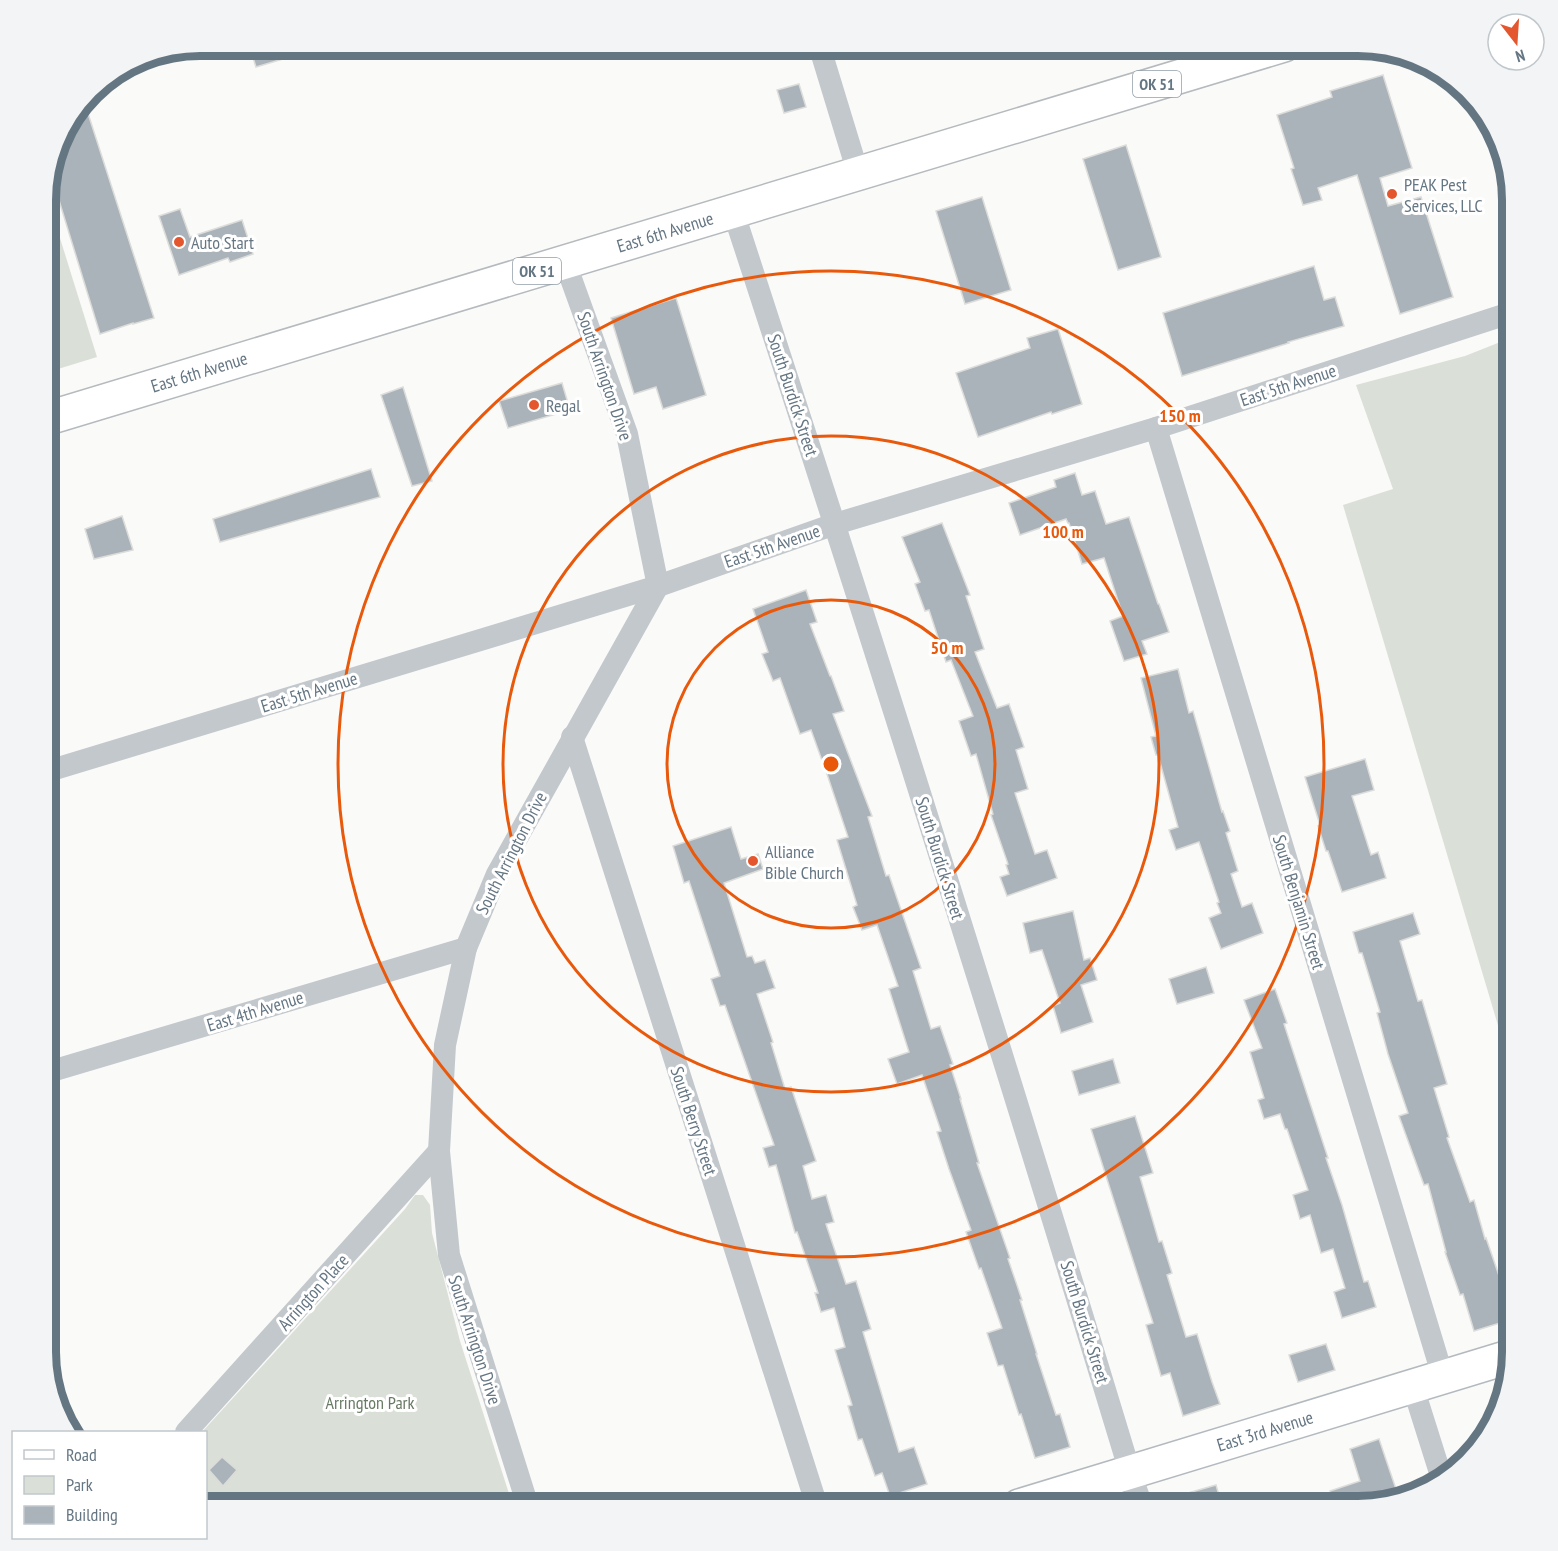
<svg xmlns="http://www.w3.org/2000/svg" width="1558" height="1551" font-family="'PT Sans Narrow',sans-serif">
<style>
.green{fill:#dadfd7}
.building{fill:#aab3b9;stroke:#dcdcda;stroke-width:1.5}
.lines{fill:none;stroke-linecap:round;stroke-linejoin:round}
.secondary-casing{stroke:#b3babf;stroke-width:36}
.primary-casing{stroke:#b5babe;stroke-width:36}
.street{stroke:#c3c8cc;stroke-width:22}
.secondary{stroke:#fff;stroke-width:33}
.primary{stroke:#fff;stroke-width:33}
.ring{fill:none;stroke:#e8590c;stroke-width:3}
.poi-dot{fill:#e4572e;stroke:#fff;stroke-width:2}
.labels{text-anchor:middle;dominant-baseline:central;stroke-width:6;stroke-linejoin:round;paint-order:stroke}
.shield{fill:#fff;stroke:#939fa8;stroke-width:1.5}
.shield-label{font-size:16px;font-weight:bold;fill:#657683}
.poi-label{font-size:18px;fill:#657683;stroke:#fff;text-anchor:start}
.street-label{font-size:18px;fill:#657683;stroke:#fff}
.park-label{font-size:18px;fill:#687a64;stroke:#fff}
.rim{fill:none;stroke:#657683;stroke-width:8}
.centre{fill:#e8590c;stroke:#fff;stroke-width:3}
.ring-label{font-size:18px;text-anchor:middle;font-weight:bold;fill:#e8590c;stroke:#fff;stroke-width:6;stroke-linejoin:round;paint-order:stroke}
</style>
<rect width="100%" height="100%" fill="#fafaf8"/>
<g class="green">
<polygon points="45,190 97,357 45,373"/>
<polygon points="1513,337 1513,1069 1511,1069 1343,505 1393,489 1356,385 1465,356"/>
<polygon points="415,1195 423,1195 430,1205 432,1233 460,1341 513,1506 206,1506 206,1432 202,1432 405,1209"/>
</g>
<g class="building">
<polygon points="249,45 312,45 313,50 256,67"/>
<polygon points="1383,75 1412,168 1380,178 1388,206 1421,197 1453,297 1400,314 1357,175 1318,188 1322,200 1303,205 1291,169 1294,168 1277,115 1332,97 1330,91"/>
<polygon points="799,84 806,107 784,113 777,90"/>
<polygon points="84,101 154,318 133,324 133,323 100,334 50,171 61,131"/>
<polygon points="1126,145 1161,257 1118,270 1083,159"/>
<polygon points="982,197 1011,290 965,304 936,211"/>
<polygon points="180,209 190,237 242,220 253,254 230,262 228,258 179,275 159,216"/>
<polygon points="1314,266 1324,300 1335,297 1344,326 1288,342 1289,343 1182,376 1163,313"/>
<polygon points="676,298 706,395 663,409 656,387 634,394 611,318"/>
<polygon points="1058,329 1082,404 1052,414 1051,412 978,437 956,373 1030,348 1027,338"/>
<polygon points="562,383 570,410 508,428 499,401"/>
<polygon points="403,387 432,481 412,486 381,395"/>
<polygon points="371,469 380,497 220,542 213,519"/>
<polygon points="1075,473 1082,495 1095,491 1106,524 1129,517 1158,604 1159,604 1169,632 1142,641 1147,654 1124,661 1110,621 1123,616 1104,558 1082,564 1069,523 1068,523 1066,519 1020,535 1009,503 1056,487 1054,480"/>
<polygon points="122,516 133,550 94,559 85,529"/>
<polygon points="942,523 970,595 966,596 984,649 975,652 997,708 1009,704 1024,747 1016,750 1028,789 1015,793 1035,854 1047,850 1057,878 1007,896 1000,877 1009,874 1006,865 1008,864 991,815 993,814 976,754 971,756 959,721 973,716 951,660 946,662 929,610 925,611 915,584 920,582 902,537"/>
<polygon points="806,590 817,622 810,624 830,676 831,676 844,711 833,714 872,816 868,817 886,876 889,875 921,968 913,971 931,1029 940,1026 953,1064 950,1065 961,1099 960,1099 979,1163 977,1163 1010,1258 1008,1259 1022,1300 1020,1300 1037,1354 1036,1354 1056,1415 1060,1414 1070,1447 1035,1458 1021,1414 1019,1415 1003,1365 998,1366 987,1333 1002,1328 981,1268 979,1269 966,1232 971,1230 949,1169 937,1132 941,1131 922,1075 897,1084 888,1059 909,1052 889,989 898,986 877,925 862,930 853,907 857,905 837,840 848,837 828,777 811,730 800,734 780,678 773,681 762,654 768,652 753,609"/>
<polygon points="1178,669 1189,713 1193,711 1222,812 1223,811 1230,831 1226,833 1238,871 1231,874 1242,907 1252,903 1263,933 1221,949 1209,918 1221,913 1217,903 1219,902 1199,842 1176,850 1169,830 1178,827 1158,755 1156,755 1151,737 1156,736 1141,678"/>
<polygon points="1365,759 1374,790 1352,796 1371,855 1378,852 1386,878 1342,892 1328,851 1326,851 1318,826 1320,825 1305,777"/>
<polygon points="731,827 741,859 758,854 763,869 724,883 747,957 752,956 755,963 765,960 775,988 757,994 773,1042 771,1043 785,1089 791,1087 816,1161 803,1166 812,1199 826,1195 834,1222 826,1224 846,1284 856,1281 871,1329 863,1332 899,1452 914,1447 927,1484 890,1496 882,1473 875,1476 862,1439 858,1440 848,1406 852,1405 835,1350 845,1347 834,1308 821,1312 815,1293 818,1293 797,1232 795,1233 776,1165 769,1167 763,1148 774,1145 725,1005 720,1006 711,979 720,976 689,881 684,883 673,846"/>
<polygon points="1073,911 1084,960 1090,958 1097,980 1081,985 1093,1022 1061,1033 1053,1006 1060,1003 1042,950 1030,953 1023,923"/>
<polygon points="1413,913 1420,934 1400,941 1418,1001 1422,1000 1447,1084 1434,1088 1449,1137 1447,1138 1470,1202 1474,1200 1485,1239 1486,1238 1505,1293 1513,1291 1513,1319 1474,1331 1463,1294 1460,1295 1445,1252 1446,1252 1428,1184 1424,1185 1399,1116 1408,1113 1388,1054 1377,1013 1380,1012 1362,953 1359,953 1353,932"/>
<polygon points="1206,967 1214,993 1177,1004 1169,979"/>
<polygon points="1275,989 1287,1023 1284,1024 1328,1158 1326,1158 1342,1205 1364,1282 1368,1281 1376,1307 1342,1318 1334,1292 1345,1288 1333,1249 1321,1253 1310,1215 1300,1219 1293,1195 1308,1190 1287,1129 1285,1129 1280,1114 1264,1119 1258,1100 1264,1098 1250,1052 1262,1048 1244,1000"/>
<polygon points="1113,1059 1120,1083 1079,1095 1072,1071"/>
<polygon points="1135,1116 1153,1173 1140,1177 1159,1242 1162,1241 1172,1273 1167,1275 1186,1337 1197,1334 1212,1382 1220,1404 1183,1416 1170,1373 1161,1376 1146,1325 1153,1323 1091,1129"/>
<polygon points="1326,1344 1335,1370 1298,1382 1289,1355"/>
<polygon points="1379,1439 1399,1498 1359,1506 1335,1506 1330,1491 1360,1481 1350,1449"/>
<polygon points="222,1457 237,1470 223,1486 209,1470"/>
<polygon points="1216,1485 1222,1506 1161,1506 1160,1501"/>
</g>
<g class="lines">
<g class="secondary-casing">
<polyline id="secondary" points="1019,1506 1512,1356"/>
</g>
<g class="primary-casing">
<polyline id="primary" points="45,419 1284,45"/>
</g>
<g class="street">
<polyline points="819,45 858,173"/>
<path d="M733,211c137,419 269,839 397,1261l12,34"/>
<polyline points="1156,428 1443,1377"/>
<polyline points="572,737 817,1506"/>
<polyline points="45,772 658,586 835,524 1156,428 1513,312"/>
<polyline points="45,1073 466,948"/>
<polyline points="1413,1387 1442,1479"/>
<polyline points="186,1432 439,1151"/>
<polyline points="528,1506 449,1255 439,1151 445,1045 466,948 497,874 658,586 627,434 565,262"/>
</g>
<use href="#secondary" class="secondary"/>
<use href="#primary" class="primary"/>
</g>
<g class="ring">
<circle cx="831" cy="764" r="164"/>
<circle cx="831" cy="764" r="328"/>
<circle cx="831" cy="764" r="493"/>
</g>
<g class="poi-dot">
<circle cx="1392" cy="194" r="6"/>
<circle cx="179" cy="242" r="6"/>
<circle cx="534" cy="405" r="6"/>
<circle cx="753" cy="861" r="6"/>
</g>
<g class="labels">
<g class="shield">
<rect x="1133" y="71" width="48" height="26" rx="4.5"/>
<rect x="513" y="258" width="48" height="26" rx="4.5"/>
</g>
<g class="shield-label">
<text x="1157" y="84">OK 51</text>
<text x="537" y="271">OK 51</text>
</g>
<g class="poi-label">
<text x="1404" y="184">PEAK Pest<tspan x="1404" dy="21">Services, LLC</tspan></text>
<text x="191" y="242">Auto Start</text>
<text x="546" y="405">Regal</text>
<text x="765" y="851">Alliance<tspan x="765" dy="21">Bible Church</tspan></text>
</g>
<g class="street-label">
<text transform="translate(665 232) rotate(-17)">East 6th Avenue</text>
<text transform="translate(199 372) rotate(-17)">East 6th Avenue</text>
<text transform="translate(605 376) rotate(71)">South Arrington Drive</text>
<text transform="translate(1288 385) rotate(-18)">East 5th Avenue</text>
<text transform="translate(793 395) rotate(72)">South Burdick Street</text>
<text transform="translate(772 546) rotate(-19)">East 5th Avenue</text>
<text transform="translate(309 692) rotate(-17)">East 5th Avenue</text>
<text transform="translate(511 853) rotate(-63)">South Arrington Drive</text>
<text transform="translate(940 858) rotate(73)">South Burdick Street</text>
<text transform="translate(1299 902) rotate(73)">South Benjamin Street</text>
<text transform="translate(255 1011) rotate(-17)">East 4th Avenue</text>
<text transform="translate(694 1121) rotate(72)">South Berry Street</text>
<text transform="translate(313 1292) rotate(-48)">Arrington Place</text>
<text transform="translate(1085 1322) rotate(73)">South Burdick Street</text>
<text transform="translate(475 1340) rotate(72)">South Arrington Drive</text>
<text transform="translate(1265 1431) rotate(-17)">East 3rd Avenue</text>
</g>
<g class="park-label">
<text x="370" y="1402">Arrington Park</text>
</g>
</g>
<path d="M0 0H1558V1551H0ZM200 56H1358A144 144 0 0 1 1502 200V1352A144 144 0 0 1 1358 1496H200A144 144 0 0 1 56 1352V200A144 144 0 0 1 200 56Z" fill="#f3f4f5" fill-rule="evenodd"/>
<path class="rim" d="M200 56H1358A144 144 0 0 1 1502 200V1352A144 144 0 0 1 1358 1496H200A144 144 0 0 1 56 1352V200A144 144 0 0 1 200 56Z"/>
<circle cx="831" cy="764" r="9" class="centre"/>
<g class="ring-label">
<text x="1180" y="422">150 m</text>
<text x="1063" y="538">100 m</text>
<text x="947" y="654">50 m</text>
</g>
<rect x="12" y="1431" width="195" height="108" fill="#ffffff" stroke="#c1c8cd" stroke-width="1.5"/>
<rect x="24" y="1450" width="30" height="9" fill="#ffffff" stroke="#c1c8cd" stroke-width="1.5"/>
<text x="66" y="1461" font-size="18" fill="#657683">Road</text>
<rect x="24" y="1476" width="30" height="18" fill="#dadfd7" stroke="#c1c8cd" stroke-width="1.5"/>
<text x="66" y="1491" font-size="18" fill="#657683">Park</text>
<rect x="24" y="1506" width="30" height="18" fill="#aab3b9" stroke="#c1c8cd" stroke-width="1.5"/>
<text x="66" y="1521" font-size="18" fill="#657683">Building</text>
<g transform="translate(1516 42) rotate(163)"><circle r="28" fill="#ffffff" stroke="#c1c8cd" stroke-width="1.5"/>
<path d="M0-4.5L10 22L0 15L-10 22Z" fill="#e4572e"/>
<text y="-9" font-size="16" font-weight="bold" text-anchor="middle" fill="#657683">N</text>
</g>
</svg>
